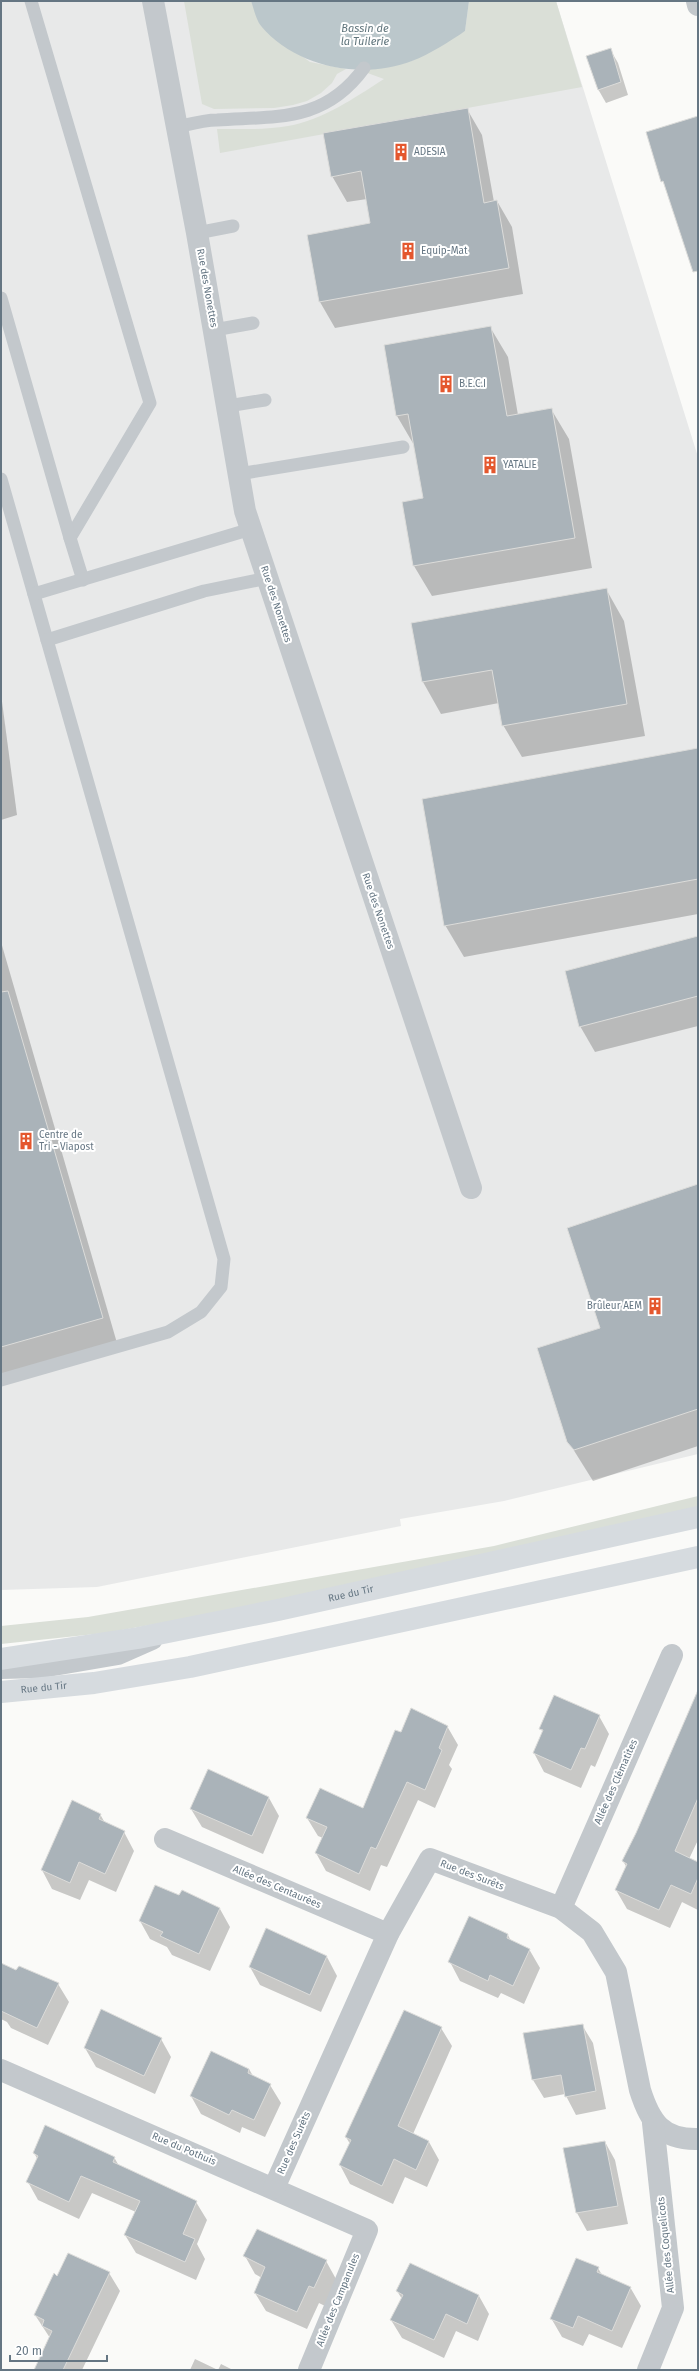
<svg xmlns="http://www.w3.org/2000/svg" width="699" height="2371" font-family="'Fira Sans',sans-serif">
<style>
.built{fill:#e8e9e9}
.green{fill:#dadfd7}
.water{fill:#bbc7cb}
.shadow{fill:#0003}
.building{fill:#aab3b9;stroke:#dcdcda}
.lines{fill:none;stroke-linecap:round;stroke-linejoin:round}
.service{stroke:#c3c8cc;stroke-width:13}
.minor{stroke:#c3c8cc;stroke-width:22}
.secondary{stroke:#d6dbdf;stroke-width:22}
.labels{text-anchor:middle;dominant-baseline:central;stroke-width:4;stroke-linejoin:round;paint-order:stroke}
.poi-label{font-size:10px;fill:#657683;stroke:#fff;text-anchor:start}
.street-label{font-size:10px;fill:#657683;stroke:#fff}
.water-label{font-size:11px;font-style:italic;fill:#60757c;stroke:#fff}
</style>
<rect width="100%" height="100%" fill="#fafaf8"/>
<polygon class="built" points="1,1 556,1 698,457 698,1454 504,1501 400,1519 401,1526 97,1587 1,1590"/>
<g class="green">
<polygon points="184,1 251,1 261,26 310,62 346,69 337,74 332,83 321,93 307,101 293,105 274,108 214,109 202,104"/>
<path d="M469,1h87l26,86 -362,66 -3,-24c23,0 47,1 71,-3 35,-6 66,-28 96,-47l-22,-8 2,-3 48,-7 53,-30z"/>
<polygon points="698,1496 698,1508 229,1611 105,1633 1,1644 1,1626 88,1617 494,1546"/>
</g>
<path class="water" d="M251,1h218l-4,30c-16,11 -35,23 -53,30 -49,19 -116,7 -151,-35 -5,-6 -7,-17 -10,-25z"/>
<g class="shadow">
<polygon points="610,49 618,63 628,95 606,103 598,89"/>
<polygon points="467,109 482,135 494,202 497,201 512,227 523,294 335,328 320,302 372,224 367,199 347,202 332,176"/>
<polygon points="490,327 508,357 518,415 551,409 569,439 592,568 432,596 414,566 403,502 424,499 414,445 397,416"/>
<polygon points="606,589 624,621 645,736 522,757 503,725 499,703 441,714 423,682"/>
<polygon points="1,694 17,815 1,820"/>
<polygon points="698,750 698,914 464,957 445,925"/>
<polygon points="698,937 698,1026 595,1052 580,1026"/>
<polygon points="1,942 117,1343 1,1377"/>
<polygon points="698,1186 698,1446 593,1481 568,1441 601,1329"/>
<polygon points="599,1716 609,1734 595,1767 591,1765 581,1788 544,1772 534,1753 543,1733 541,1729"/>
<polygon points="447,1726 458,1745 449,1765 452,1769 435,1808 418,1800 387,1867 381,1865 370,1891 326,1871 316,1853 323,1838 318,1836 307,1818 363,1810 401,1733"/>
<polygon points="698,1736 698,1840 689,1859 698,1863 698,1910 682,1902 670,1928 627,1909 616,1890 627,1868 623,1861"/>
<polygon points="209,1770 269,1798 279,1816 263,1854 202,1827 191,1809"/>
<polygon points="73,1801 100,1814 105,1823 124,1832 134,1851 116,1892 89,1880 80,1900 52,1889 42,1870"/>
<polygon points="182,1891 220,1909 230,1927 210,1971 172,1955 167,1947 150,1939 140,1921 180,1896"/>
<polygon points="266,1929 327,1957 337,1976 321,2012 260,1985 250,1967"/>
<polygon points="508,1935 511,1941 529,1949 540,1968 524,2004 501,1993 498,1998 460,1981 450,1962"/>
<polygon points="1,1964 17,1972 58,1984 69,2002 48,2045 11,2028 7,2022 1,2019"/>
<polygon points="582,2025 593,2043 606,2109 576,2115 565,2094 544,2098 533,2080"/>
<polygon points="441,2028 452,2046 413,2134 429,2142 439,2160 427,2187 405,2177 393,2204 350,2184 340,2165 350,2144 346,2137"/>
<polygon points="161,2039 171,2057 155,2094 96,2067 85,2048"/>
<polygon points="249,2069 253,2076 270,2085 281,2103 265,2137 242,2127 240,2133 201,2114 191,2096"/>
<polygon points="605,2142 615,2160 628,2224 587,2231 577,2213"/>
<polygon points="34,2153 114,2157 119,2166 196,2202 207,2220 197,2244 205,2259 196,2280 136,2253 125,2235 136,2212 92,2193 79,2219 38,2200 28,2182 38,2160"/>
<polygon points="245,2256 326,2261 336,2279 325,2306 319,2303 307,2329 266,2311 255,2293 262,2278 255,2274"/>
<polygon points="410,2265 479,2296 489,2314 478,2341 456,2331 444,2358 402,2338 391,2320 402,2299 397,2291"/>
<polygon points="598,2268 602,2275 630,2287 641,2306 622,2348 589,2334 583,2346 562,2337 551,2318"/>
<polygon points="109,2273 120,2291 82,2370 35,2370 50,2338 35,2315 58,2277"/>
<polygon points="195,2359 218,2370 221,2364 233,2370 190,2370"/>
</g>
<g class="building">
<polygon points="611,48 621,82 598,90 586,56"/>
<polygon points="468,108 484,203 497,200 509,268 319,302 307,235 370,223 361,171 331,177 323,133"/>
<polygon points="698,116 698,271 693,272 663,181 661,182 646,132"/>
<polygon points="491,326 507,416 552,408 575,538 413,566 402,502 423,498 408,414 396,416 384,345"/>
<polygon points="607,588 627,704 502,726 492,670 422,682 411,623"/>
<polygon points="698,748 698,879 444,926 422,799"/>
<polygon points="698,936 698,996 579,1027 565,971"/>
<polygon points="8,991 103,1318 1,1347 1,992"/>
<polygon points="698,1184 698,1409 574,1450 567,1442 537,1348 600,1328 567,1228"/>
<polygon points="698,1690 698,1798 675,1851 698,1862 698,1878 691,1894 671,1885 659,1910 615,1890 627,1864 622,1861 636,1833"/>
<polygon points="554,1695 600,1715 585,1749 581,1748 571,1770 533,1753 543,1730 539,1729"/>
<polygon points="411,1708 448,1726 439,1748 442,1750 425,1790 407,1782 376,1849 371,1847 359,1874 315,1853 327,1827 306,1818 320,1788 363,1808 395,1730 401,1732"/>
<polygon points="208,1769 269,1797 252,1836 190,1809"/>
<polygon points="72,1800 101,1814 99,1819 125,1831 105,1874 79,1862 70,1883 41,1870"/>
<polygon points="155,1885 179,1895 182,1890 220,1908 199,1954 160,1936 163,1932 139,1921"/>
<polygon points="469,1916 508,1934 507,1938 530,1949 513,1986 490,1975 488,1981 448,1962"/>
<polygon points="266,1928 327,1956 310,1995 249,1967"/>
<polygon points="1,1963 16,1970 19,1966 59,1983 37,2028 1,2011"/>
<polygon points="101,2009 162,2038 144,2076 84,2048"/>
<polygon points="404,2010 442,2027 398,2126 429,2141 416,2170 394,2159 382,2186 339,2165 351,2140 345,2137"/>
<polygon points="583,2024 596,2091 565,2097 561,2075 532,2080 523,2033"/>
<polygon points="211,2051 249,2069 248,2073 271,2084 254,2120 232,2110 229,2115 190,2096"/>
<polygon points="45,2125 115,2157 113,2162 197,2201 183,2234 195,2239 185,2262 124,2235 140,2201 81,2176 69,2202 26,2182 38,2156 33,2153"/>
<polygon points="605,2141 618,2206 576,2213 563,2148"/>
<polygon points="257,2229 327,2260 314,2288 309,2286 297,2312 254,2293 265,2267 243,2256"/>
<polygon points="68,2253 110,2272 63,2370 34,2370 52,2331 42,2326 44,2320 34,2315 54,2273 57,2276"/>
<polygon points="576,2258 599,2267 597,2272 631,2287 612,2331 578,2316 573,2328 550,2319"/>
<polygon points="410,2263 479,2295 467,2324 446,2314 434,2340 390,2320 403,2295 396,2291"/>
</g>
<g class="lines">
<g class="service">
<polyline points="31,1 150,403 70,538 83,580"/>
<path d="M177,127c13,-3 27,-7 40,-7 59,-4 107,3 147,-52"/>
<polyline points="197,233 233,226"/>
<polyline points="1,298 70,538"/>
<polyline points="214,330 253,323"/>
<polyline points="228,406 265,400"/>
<polyline points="239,474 403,447"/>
<polyline points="1,479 224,1259 221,1287 201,1312 168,1332 1,1380"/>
<polyline points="34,594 251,529"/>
<polyline points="47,640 204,591 268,578"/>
</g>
<g class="minor">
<polyline points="153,1 197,233 245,511 471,1188"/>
<polyline points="697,1 698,5"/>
<polyline points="1,1668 42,1667 118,1654 152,1639"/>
<polyline points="165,1839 388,1934"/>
<polyline points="561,1908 672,1655"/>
<polyline points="1,2070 367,2230 309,2370"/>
<path d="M274,2188l114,-254 42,-75 131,49 31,24 24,40 24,118c10,32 22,50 58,49"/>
<polyline points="648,2370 673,2308 653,2123"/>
</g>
<g class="secondary">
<path id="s1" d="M1,1659l137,-21 140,-28 420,-93"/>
<path id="s2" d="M1,1692l93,-9 96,-16 508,-110"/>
</g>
</g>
<defs>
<g id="building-bare" transform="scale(1.38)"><path d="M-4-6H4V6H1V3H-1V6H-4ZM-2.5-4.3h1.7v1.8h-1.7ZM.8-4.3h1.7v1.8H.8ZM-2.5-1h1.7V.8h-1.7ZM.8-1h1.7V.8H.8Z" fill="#e4572e" stroke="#fff" stroke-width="2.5" paint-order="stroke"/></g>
</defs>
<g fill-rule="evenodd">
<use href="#building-bare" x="401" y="152"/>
<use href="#building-bare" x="408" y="251"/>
<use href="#building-bare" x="446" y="384"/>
<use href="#building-bare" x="490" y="465"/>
<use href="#building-bare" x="26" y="1141"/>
<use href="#building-bare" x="655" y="1306"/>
</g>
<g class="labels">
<g class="poi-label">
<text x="414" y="152">ADESIA</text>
<text x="421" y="251">Equip-Mat</text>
<text x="459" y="384">B.E.C.I</text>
<text x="503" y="465">YATALIE</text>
<text x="39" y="1135">Centre de<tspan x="39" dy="12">Tri - Viapost</tspan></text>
<text x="642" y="1306" text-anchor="end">Brûleur AEM</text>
</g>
<g class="street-label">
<text transform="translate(207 288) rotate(80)">Rue des Nonettes</text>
<text transform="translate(276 604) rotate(72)">Rue des Nonettes</text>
<text transform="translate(378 911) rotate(71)">Rue des Nonettes</text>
<text stroke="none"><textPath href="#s1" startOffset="356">Rue du Tir</textPath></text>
<text stroke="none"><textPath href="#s2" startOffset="43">Rue du Tir</textPath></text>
<text transform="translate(616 1782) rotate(-66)">Allée des Clématites</text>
<text transform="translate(472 1875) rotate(21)">Rue des Surêts</text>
<text transform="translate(277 1887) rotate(23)">Allée des Centaurées</text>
<text transform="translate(294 2143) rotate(-66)">Rue des Surêts</text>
<text transform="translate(184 2149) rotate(23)">Rue du Pothuis</text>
<text transform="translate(666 2245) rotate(-96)">Allée des Coquelicots</text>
<text transform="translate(338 2300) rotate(-68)">Allée des Campanules</text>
</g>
<g class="water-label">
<text x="365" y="28">Bassin de<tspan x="365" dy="13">la Tuilerie</tspan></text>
</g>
</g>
<rect width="699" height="2371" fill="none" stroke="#657683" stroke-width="4"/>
<path d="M10 2355v6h97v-6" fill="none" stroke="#657683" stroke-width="2"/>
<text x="16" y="2355" font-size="12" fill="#657683" stroke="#ffffff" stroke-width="3" paint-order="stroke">20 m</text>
</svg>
